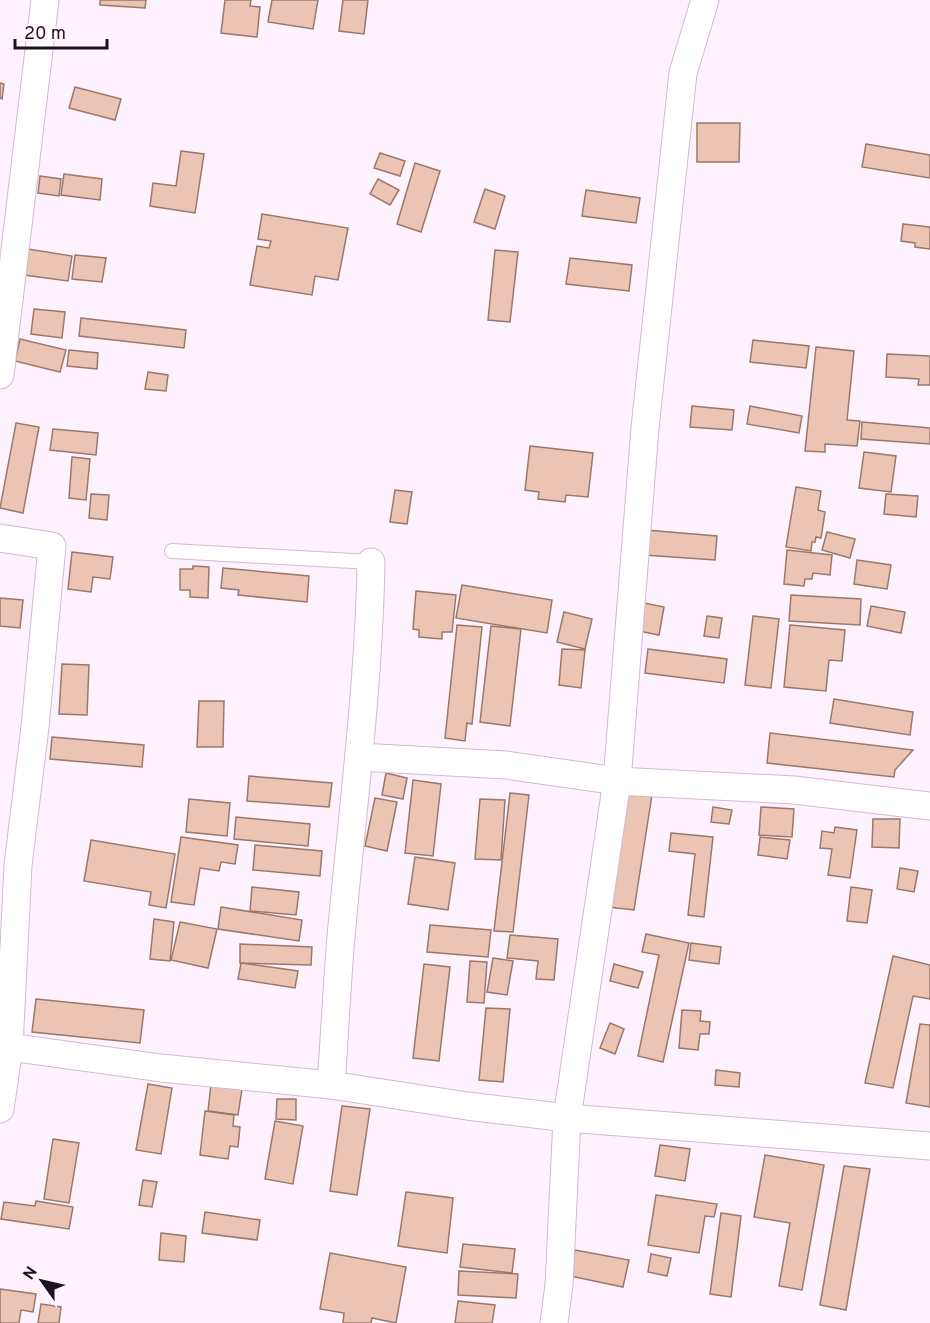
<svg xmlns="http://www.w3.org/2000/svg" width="930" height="1323" font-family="Overpass,sans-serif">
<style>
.building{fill:#ebc4b4;stroke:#9b7869;stroke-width:1.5}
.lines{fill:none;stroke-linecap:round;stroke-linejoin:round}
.service-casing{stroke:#d4b8d4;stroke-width:16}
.minor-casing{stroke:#d4b8d4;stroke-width:29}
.service{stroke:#fff;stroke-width:14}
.minor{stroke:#fff;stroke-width:27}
</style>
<rect width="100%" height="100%" fill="#fef2fe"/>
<g class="building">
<polygon points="100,0 146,0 145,8 100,5"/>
<polygon points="225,0 251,0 250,6 260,7 257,37 221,33"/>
<polygon points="272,0 318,0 313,29 268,22"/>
<polygon points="343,0 368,0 364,34 339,31"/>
<polygon points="0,83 4,84 2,99 0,98"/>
<polygon points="75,87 121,99 115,120 69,108"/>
<polygon points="697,123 740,123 739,162 697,162"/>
<polygon points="866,144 930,155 930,178 862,167"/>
<polygon points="181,151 204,154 195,213 150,206 153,183 176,186"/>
<polygon points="380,153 405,161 400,176 374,168"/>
<polygon points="415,163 440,171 421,232 397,224"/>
<polygon points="64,174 102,179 100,200 61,195"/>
<polygon points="40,176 61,179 59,196 38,193"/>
<polygon points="378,179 399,190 390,205 370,194"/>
<polygon points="485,189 505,196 495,229 474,222"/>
<polygon points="586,190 640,198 636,223 582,216"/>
<polygon points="262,214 348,228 338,280 315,276 312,295 250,285 257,246 269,248 271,241 258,239"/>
<polygon points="903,224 930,227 930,249 915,247 915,243 901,241"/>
<polygon points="28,249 72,256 68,281 24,275"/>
<polygon points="495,250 518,252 510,322 488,320"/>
<polygon points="75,255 106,258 102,282 72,279"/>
<polygon points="570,258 632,265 629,291 566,284"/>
<polygon points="34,309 65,312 62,338 31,334"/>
<polygon points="81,318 186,330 184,348 79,336"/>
<polygon points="20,339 66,350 60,372 15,361"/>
<polygon points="753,340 809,346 806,368 750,362"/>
<polygon points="816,347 854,351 847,420 860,421 857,446 825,444 825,452 805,451"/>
<polygon points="69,350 98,353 97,369 67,366"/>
<polygon points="887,354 930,356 930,385 918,385 919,379 886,377"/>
<polygon points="148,372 168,375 166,391 145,389"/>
<polygon points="692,406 734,410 732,430 690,427"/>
<polygon points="750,406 802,416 799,433 747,424"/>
<polygon points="862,422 930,428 930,444 861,439"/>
<polygon points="16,423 39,427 23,513 0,508"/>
<polygon points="53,429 98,433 96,455 50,450"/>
<polygon points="530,446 593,453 588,497 566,495 565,502 538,499 539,492 525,490"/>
<polygon points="864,452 896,456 891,492 859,488"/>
<polygon points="72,457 90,459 86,500 69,498"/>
<polygon points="796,487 821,491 818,510 825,512 821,538 816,537 815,542 812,542 811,551 786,547"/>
<polygon points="395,490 412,492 407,524 390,522"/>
<polygon points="91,494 109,495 107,520 89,518"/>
<polygon points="886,494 918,496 916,517 884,514"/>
<polygon points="646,530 717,536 715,560 644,555"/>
<polygon points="827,532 855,539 850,558 822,550"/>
<polygon points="787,550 832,555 830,575 813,573 812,579 805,579 804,586 784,584"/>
<polygon points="72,552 113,557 110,579 93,577 91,592 68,589"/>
<polygon points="857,560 891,565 887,589 854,584"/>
<polygon points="193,566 209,567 208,598 190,597 190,590 180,590 180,569 193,569"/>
<polygon points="223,568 309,576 307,602 238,595 239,590 221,588"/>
<polygon points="462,585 552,600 547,633 456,618"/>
<polygon points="416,591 456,595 452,632 442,632 442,639 419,637 419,630 413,629"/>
<polygon points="791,595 861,599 860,625 789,621"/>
<polygon points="0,598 23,600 20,628 0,626"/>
<polygon points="639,602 664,607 659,635 634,630"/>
<polygon points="871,606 905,612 901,633 867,626"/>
<polygon points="564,612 592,619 585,649 557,642"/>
<polygon points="707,616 722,618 719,638 704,636"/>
<polygon points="753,616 779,619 771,688 745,685"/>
<polygon points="457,625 482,627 472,724 467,723 465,741 445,738"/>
<polygon points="790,625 845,630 842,661 829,660 826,691 784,687"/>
<polygon points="491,626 521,629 510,726 480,722"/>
<polygon points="562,649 585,650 581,688 559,685"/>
<polygon points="648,649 727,659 724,683 645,673"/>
<polygon points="62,664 89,665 87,715 59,714"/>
<polygon points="834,699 913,712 910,735 830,723"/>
<polygon points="199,701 224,701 223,747 197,747"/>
<polygon points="770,733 913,750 895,770 894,777 767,763"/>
<polygon points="52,737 144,745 142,767 50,759"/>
<polygon points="386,773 407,778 403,799 382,795"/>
<polygon points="249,776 332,783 329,807 247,801"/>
<polygon points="413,780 441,784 433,856 405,853"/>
<polygon points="627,792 652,795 634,910 609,907"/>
<polygon points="510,793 529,795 513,932 494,931"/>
<polygon points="375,798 397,802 387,851 365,846"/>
<polygon points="189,799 230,803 227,836 186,832"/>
<polygon points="480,799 505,800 501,860 475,859"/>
<polygon points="713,807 732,810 729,824 711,822"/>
<polygon points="761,807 794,809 792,837 759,835"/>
<polygon points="236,817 310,824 308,846 234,839"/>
<polygon points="873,819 900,819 899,848 872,847"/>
<polygon points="835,827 857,830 850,878 828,875 832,849 820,848 822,831 834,833"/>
<polygon points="671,833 713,837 704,917 688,915 695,854 669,851"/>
<polygon points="181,837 238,845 235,864 221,862 219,871 200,868 194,905 171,902"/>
<polygon points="760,837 790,840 787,859 758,855"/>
<polygon points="91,840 175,854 166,908 149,905 151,892 84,881"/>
<polygon points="255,845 322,851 320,876 253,870"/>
<polygon points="415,857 455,863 448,910 408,904"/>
<polygon points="900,868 918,871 914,892 897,889"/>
<polygon points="252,887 299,892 296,915 250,911"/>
<polygon points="851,887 872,890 867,923 847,921"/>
<polygon points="221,907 302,920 299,941 218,929"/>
<polygon points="154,919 174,922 170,961 150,959"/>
<polygon points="180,922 217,929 208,968 171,960"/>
<polygon points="430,925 491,930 488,957 427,952"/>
<polygon points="646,934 689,943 663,1062 638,1056 659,955 642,952"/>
<polygon points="510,935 558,939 554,980 536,979 538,961 507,958"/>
<polygon points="691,943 721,947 719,964 689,960"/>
<polygon points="240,944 312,947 311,965 240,963"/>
<polygon points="893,956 930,965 930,999 913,996 893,1088 865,1083"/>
<polygon points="493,958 513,961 507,995 487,992"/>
<polygon points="470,961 487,962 484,1003 467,1002"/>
<polygon points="241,963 298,971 295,988 238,979"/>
<polygon points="424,964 450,967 439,1061 413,1058"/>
<polygon points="614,964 643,972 638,988 610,981"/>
<polygon points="36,999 144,1010 140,1043 32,1032"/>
<polygon points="486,1008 510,1009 503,1082 479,1080"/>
<polygon points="682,1010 701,1011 700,1021 710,1022 709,1034 700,1034 698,1050 679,1048"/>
<polygon points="610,1023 624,1029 615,1054 600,1048"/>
<polygon points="920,1024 930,1025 930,1107 906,1103"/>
<polygon points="716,1070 740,1073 739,1087 715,1085"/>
<polygon points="148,1084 172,1088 161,1154 136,1150"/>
<polygon points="211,1084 242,1089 238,1115 208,1111"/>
<polygon points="277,1099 296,1099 296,1120 276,1119"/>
<polygon points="342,1106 370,1109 357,1195 330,1191"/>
<polygon points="205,1111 234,1115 233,1126 240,1127 238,1147 230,1146 228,1159 200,1155"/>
<polygon points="275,1121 303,1126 293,1184 265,1179"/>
<polygon points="53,1139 79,1143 69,1203 44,1199"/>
<polygon points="660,1145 690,1149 685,1181 655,1176"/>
<polygon points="765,1155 824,1165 802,1290 779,1286 790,1223 754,1217"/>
<polygon points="844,1166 870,1169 846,1310 820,1305"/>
<polygon points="143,1180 157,1182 152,1207 139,1205"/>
<polygon points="406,1192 453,1198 447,1253 398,1246"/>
<polygon points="656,1195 717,1204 714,1217 705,1216 699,1253 648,1245"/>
<polygon points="36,1201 73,1207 69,1229 1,1219 4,1202 35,1206"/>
<polygon points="205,1212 260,1220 257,1240 202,1233"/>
<polygon points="721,1213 741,1216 731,1297 710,1294"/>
<polygon points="161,1233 186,1236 184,1262 159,1260"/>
<polygon points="463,1244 515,1249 512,1273 460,1267"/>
<polygon points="575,1250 629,1260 623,1287 570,1276"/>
<polygon points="330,1253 406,1267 396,1323 372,1318 371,1323 343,1323 344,1313 320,1309"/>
<polygon points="651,1254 671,1258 667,1276 648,1272"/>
<polygon points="459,1271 518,1274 516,1298 458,1295"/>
<polygon points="0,1289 36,1294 33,1312 21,1310 19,1323 0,1323"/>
<polygon points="458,1301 495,1305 492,1323 455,1323"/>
<polygon points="41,1304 61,1307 59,1323 38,1323"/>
</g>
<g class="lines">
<g class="service-casing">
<polyline id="service" points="172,551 371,562"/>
</g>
<g class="minor-casing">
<g id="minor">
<polyline points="0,375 45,0"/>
<polyline points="0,538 52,546 35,727 18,865 9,1047 0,1109"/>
<polyline points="359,757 506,765 617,781 794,790 930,806"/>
<polyline points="9,1047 161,1068 331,1085 467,1106 567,1118 930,1146"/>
<path d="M331,1085c4,-53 6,-106 11,-159 11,-121 27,-242 29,-364"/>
<polyline points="554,1323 559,1285 567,1118 617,781 645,428 683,73 705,0"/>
</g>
</g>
<use href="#service" class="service"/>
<use href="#minor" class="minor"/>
</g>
<g transform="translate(42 1281) rotate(304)" stroke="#fef2fe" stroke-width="4.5" paint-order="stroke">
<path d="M0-4.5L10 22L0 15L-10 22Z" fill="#1d131e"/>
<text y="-9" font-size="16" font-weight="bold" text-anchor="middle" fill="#1d131e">N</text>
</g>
<path d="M15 39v9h92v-9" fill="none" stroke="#1d131e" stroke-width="3"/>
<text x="24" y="39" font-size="18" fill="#1d131e" stroke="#fef2fe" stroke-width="4.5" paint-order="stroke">20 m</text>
</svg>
